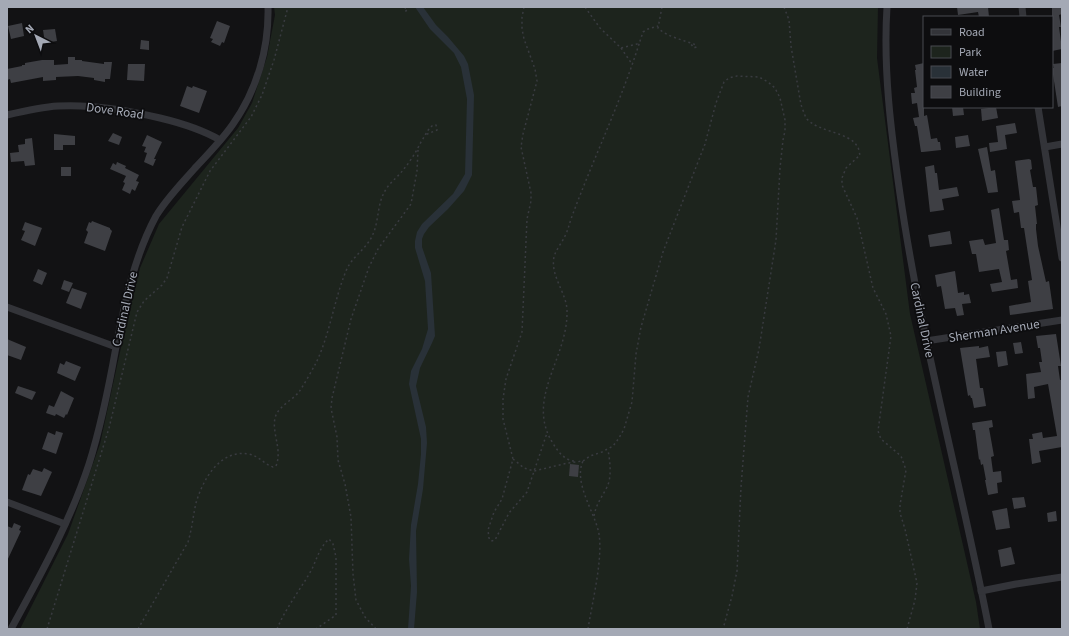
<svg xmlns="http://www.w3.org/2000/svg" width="1069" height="636" font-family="'Source Sans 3',sans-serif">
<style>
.green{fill:#1d241d}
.water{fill:#293138}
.building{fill:#3e3f44}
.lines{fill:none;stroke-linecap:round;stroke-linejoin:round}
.path{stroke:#393b40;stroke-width:1.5;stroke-dasharray:2 3;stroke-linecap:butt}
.street{stroke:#333439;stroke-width:7}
.labels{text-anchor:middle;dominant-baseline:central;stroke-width:3.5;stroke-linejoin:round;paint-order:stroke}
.street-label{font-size:13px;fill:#a4a9b5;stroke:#0d0d0f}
</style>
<rect width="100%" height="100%" fill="#121214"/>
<polygon class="green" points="274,7 878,7 877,58 910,314 976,602 980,629 20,629 68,534 100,444 125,329 140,268 159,224 238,128 252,103 267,57 275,15"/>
<polygon class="water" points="415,7 423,7 436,25 448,37 464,56 468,64 474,95 472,175 464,191 448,209 429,227 424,234 422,239 422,247 431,273 435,336 432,343 420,368 416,386 426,427 427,443 423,489 416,531 417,592 414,629 408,629 411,586 409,559 411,525 418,484 421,454 421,439 409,384 411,371 422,349 428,329 425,281 415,248 415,241 417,232 422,224 453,194 465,174 467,99 461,67 454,53 430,29"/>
<g class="building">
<polygon points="957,7 988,7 989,17 979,17 978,12 958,15"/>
<polygon points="1052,7 1062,7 1062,14 1059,15 1061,27 1059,27 1062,49 1052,51"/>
<polygon points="217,21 230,26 224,43 222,42 220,46 211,42 213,39 210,38"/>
<polygon points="22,23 24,36 11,39 8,26"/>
<polygon points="55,29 57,41 45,43 43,30"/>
<polygon points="141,40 149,41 149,50 140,49"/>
<polygon points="68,57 75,57 75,60 82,60 82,61 104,64 104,62 112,62 110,79 105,79 105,82 94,80 94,78 78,76 56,77 56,80 43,81 43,77 11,83 10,79 7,80 7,69 22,66 22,65 25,65 25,63 42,60 54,60 54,65 68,64"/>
<polygon points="924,63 924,116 927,115 931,139 937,138 938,142 940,142 941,150 923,152 921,152 917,126 915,126 913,118 919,117 917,103 912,104 911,93 915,93 914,88 917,87 915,70 916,70 915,65"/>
<polygon points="1062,63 1062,106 1058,107 1052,68 1054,68 1053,64"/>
<polygon points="128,64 145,64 144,81 127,80"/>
<polygon points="187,86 192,88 193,86 207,91 199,113 180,106"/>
<polygon points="952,107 963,107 964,115 953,116"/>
<polygon points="996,107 998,118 982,121 981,109"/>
<polygon points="1015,123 1017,133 1005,135 1007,149 990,152 989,143 998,142 996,126"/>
<polygon points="113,133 122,137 119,145 108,141"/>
<polygon points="54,134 75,136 75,145 63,145 63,150 54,150"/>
<polygon points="147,135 162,142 154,159 156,159 153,166 144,162 147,153 144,152 146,147 142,146"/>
<polygon points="968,135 970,146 956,148 955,137"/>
<polygon points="32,138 35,165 25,166 24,161 11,162 10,153 19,152 18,145 25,144 25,139"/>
<polygon points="987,147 991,171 995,170 998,192 988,193 978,149"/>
<polygon points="1029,159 1031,160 1032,169 1030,170 1033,187 1036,187 1038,205 1035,206 1037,224 1036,224 1036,229 1038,246 1046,282 1049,281 1053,309 1010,315 1009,306 1031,302 1028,281 1032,280 1024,228 1021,228 1019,212 1014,213 1012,201 1020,200 1015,161"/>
<polygon points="117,162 126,166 125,168 139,175 136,181 139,182 135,191 132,189 130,194 122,190 125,183 123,182 126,176 110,169 113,163 116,165"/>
<polygon points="934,165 935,173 937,173 939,190 957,187 959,196 942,199 944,210 930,212 925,167"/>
<rect x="61" y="167" width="10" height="9"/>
<polygon points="999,208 1004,240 1008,240 1009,250 1006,251 1011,280 1017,279 1018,288 992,292 990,284 1002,282 999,269 979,272 976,254 972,254 969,241 983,239 985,245 996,243 991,210"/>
<polygon points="92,221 110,228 110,229 112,231 105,251 84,243 88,232 86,230 89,222 91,223"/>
<polygon points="25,222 42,228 35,246 21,240 25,231 22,230"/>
<polygon points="950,231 952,244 930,247 928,235"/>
<polygon points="38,269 47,273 42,285 33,281"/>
<polygon points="955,271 958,293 964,292 964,295 969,294 971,303 962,304 964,315 957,316 955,308 945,309 941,286 937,287 935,275"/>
<polygon points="64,280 73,283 69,292 61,289"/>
<polygon points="72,288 87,293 81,309 66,303"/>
<polygon points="1056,334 1061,366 1058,366 1060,380 1062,380 1062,447 1039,451 1041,462 1032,464 1029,439 1033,439 1032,434 1042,432 1043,438 1057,436 1048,384 1034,387 1035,398 1028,399 1026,374 1041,372 1039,362 1042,362 1040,348 1038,348 1036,336"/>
<polygon points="7,339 26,347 21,360 7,355"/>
<polygon points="1021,342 1023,353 1015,354 1013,343"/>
<polygon points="979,346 979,348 988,346 990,357 976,359 980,388 983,388 986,406 974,408 972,398 971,398 970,395 968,396 960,348"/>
<polygon points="1006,351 1008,365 998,367 996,352"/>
<polygon points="66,361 81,367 75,381 57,373 60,363 64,365"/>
<polygon points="18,386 36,392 32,400 15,393"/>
<polygon points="61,391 74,398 67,415 66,414 64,418 56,414 55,416 46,413 49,405 54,407"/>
<polygon points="992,420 993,427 989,428 994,456 991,457 993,472 1001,471 1002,482 997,483 998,493 988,495 985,480 986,480 983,464 981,465 980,459 979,460 975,430 973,430 972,423"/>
<polygon points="56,431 63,433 56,454 42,449 48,432 55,435"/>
<polygon points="570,464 579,465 578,477 569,476"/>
<polygon points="44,468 52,472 41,496 22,490 28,474 30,475 33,469 42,472"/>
<polygon points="1024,497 1026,507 1014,509 1012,498"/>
<polygon points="1007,508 1010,528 996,530 992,511"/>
<polygon points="1056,511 1057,521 1048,522 1047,513"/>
<polygon points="14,523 21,526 19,530 21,531 7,561 7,526 12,528"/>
<polygon points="1011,547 1015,564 1001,567 998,550"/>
</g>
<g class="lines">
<g class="path">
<polyline points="406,7 404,10 406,11 409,7"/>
<polyline points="524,7 522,17 522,29 524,39 535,69 537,81 523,134 521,147 531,193 531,201 527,219 522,332 506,379 503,399 503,419 513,459 502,499 494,512 488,530 489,538 491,541 495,540 509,513 527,492 547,433"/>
<polyline points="585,7 600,28 621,48 637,44 640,41 643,32 648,29 658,26"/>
<path d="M662,7l-4,21c9,9 26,12 38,17v2l-2,1 -4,-5"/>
<path d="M784,7l5,13 2,26 10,59c2,4 3,10 6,14 11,13 42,13 50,27 2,2 2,6 3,9l-14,13 -4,10v7l15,33 16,70 13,26 5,22 -13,95 3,8 20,17 5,14 -6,35v8l5,16 12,54 -2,17 -8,29"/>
<polyline points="621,48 632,64"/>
<path d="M513,459l11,9 10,3 34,-8 15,-2c-10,22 12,51 16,73 4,26 -7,69 -11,95"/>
<path d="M574,461c-9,-1 -15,-8 -20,-16 -30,-45 13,-85 13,-132 1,-19 -17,-36 -13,-56 2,-8 8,-14 11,-21 3,-6 4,-11 6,-17 22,-60 50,-117 69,-178"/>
<polyline points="583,461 590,456 602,452 613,446 619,438 624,429 632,402 636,354 641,327 663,252 705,144 716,103 724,82 729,78 737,76 759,77 768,82 775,88 780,98 785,120 785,131 783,140 780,168 776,240 759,349 748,397 741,487 737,571 732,596 723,629"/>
<path d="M594,516c2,-12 8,-19 13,-29 5,-10 3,-26 1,-37"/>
<polyline points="47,629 109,428 137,312 144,301 162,285 167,278 182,227 210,171 251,117 262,95 274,60 288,7"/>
<path d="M138,629l50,-87c4,-13 5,-26 8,-39 7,-24 24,-54 53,-49 10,2 15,10 24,13l3,-1c7,-17 -6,-36 0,-51 4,-9 16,-15 23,-23 6,-9 12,-20 17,-29 14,-29 18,-63 30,-92 6,-15 21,-22 27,-37 6,-13 4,-30 12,-43 4,-8 13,-14 18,-21 7,-8 13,-18 18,-28 4,-6 6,-12 12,-17h3l1,5 -12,5"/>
<path d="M277,629c9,-22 24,-40 35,-60 5,-11 8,-22 17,-30l4,5 3,13v58l-20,14"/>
<polyline points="376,629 365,617 356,600 353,574 351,517 345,484 338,460 337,437 331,408 332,398 351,319 369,267 378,249 411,204 417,171 418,150"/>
</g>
<g class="street">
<path d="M887,7c-4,62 4,125 13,187 21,146 61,290 89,435"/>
<polyline points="1022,7 1023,17"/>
<polyline points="1038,107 1062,258"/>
<path d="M7,115c17,-4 34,-8 51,-9 35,-2 69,4 102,12 21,5 41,11 60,22"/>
<polyline points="1045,147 1062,144"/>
<polyline points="7,307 116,347"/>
<polyline points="926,341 1062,320"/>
<polyline points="7,502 65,524"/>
<polyline points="981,591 1016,584 1062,577"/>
<path d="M11,629c29,-53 59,-107 78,-165 12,-38 20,-78 27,-117 9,-45 18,-90 40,-131 11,-18 26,-33 39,-48 13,-14 27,-28 38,-44 24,-34 36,-76 35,-117"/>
</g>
</g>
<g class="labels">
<g class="street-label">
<text transform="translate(115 111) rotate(8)">Dove Road</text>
<text transform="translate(125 309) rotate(-77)">Cardinal Drive</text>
<text transform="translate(922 320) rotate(78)">Cardinal Drive</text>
<text transform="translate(994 331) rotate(-9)">Sherman Avenue</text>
</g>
</g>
<rect width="1069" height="636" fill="none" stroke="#a4a9b5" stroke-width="16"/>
<rect x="923" y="16" width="130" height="92" fill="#0d0d0f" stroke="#494b51"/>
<rect x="931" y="29" width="20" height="6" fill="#333439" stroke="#494b51"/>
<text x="959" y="36" font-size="12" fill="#a4a9b5">Road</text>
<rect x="931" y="46" width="20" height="12" fill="#1d241d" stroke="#494b51"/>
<text x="959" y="56" font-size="12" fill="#a4a9b5">Park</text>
<rect x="931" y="66" width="20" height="12" fill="#293138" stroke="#494b51"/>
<text x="959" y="76" font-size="12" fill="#a4a9b5">Water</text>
<rect x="931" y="86" width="20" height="12" fill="#3e3f44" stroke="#494b51"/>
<text x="959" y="96" font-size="12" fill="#a4a9b5">Building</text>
<g transform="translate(36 36) rotate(318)" stroke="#0d0d0f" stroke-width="3" paint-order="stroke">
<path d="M0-3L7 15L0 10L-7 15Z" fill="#a4a9b5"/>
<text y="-6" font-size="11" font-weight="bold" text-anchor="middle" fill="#a4a9b5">N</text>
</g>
</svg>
